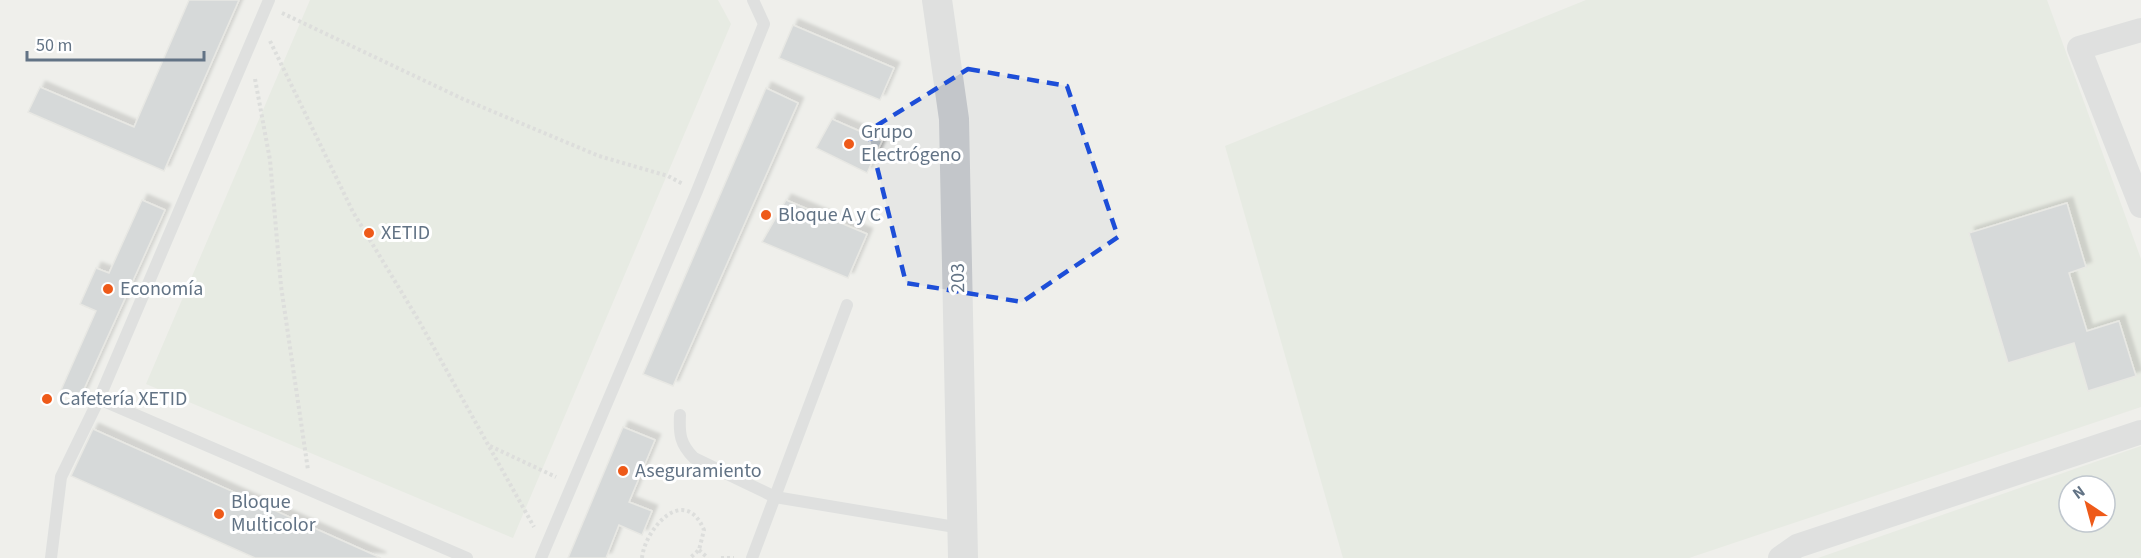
<svg xmlns="http://www.w3.org/2000/svg" width="2141" height="558" font-family="'Source Sans 3',sans-serif">
<style>
.built{fill:#e6e7e5;fill-rule:evenodd}
.green{fill:#d6ddd2;fill-rule:evenodd}
.building{fill:#afb6bc;stroke:#d7d7d4;stroke-width:1.5;filter:url(#shadow)}
.lines{fill:none;stroke-linecap:round;stroke-linejoin:round}
.path{stroke:#bec0c3;stroke-width:4;stroke-dasharray:3 3;stroke-linecap:butt}
.service{stroke:#c3c6ca;stroke-width:12}
.minor{stroke:#c3c6ca;stroke-width:24}
.tertiary{stroke:#c3c6ca;stroke-width:30}
.marked{fill:none;stroke:#1d4ed8;stroke-width:4.5;stroke-dasharray:12 8;stroke-linejoin:round}
.poi-dot{fill:#ee5a19;stroke:#fff;stroke-width:2}
.labels{text-anchor:middle;dominant-baseline:central;stroke-width:6;stroke-linejoin:round;paint-order:stroke}
.poi-label{font-size:20px;fill:#627385;stroke:#fff;text-anchor:start}
.street-label{font-size:20px;fill:#627385;stroke:#fff}
</style>
<defs>
<filter id="shadow"><feDropShadow dx="5.5" dy="-5.5" stdDeviation="1.5" flood-color="#0004"/></filter>
</defs>
<rect width="100%" height="100%" fill="#f5f6f1"/>
<path class="built" d="M0,0h2141v558h-2141zM2069,486h36v36h-36z"/>
<g class="green">
<polygon points="310,0 718,0 731,24 513,538 146,384"/>
<polygon points="1586,0 2047,0 2141,259 2141,407 1689,558 1343,558 1225,146"/>
<path d="M2141,446v112h-323zM2069,486h36v36h-36z"/>
</g>
<g class="building">
<polygon points="189,0 239,0 164,171 28,112 40,87 134,127"/>
<polygon points="793,25 894,68 880,100 779,58"/>
<polygon points="766,88 798,103 673,386 643,374"/>
<polygon points="832,119 882,141 867,173 816,148"/>
<polygon points="142,200 165,210 80,398 61,390 96,311 80,304 96,268 109,273"/>
<polygon points="786,200 867,234 848,278 762,242"/>
<polygon points="2067,203 2086,267 2069,273 2087,331 2119,321 2136,376 2088,391 2074,343 2008,363 1969,233"/>
<polygon points="623,427 655,440 629,502 652,511 642,535 619,525 606,558 568,558"/>
<polygon points="93,429 381,558 255,558 71,476"/>
</g>
<g class="lines">
<g class="path">
<polyline points="282,13 463,99 599,156 668,176 683,184"/>
<polyline points="270,41 353,212 419,321 534,527"/>
<polyline points="255,79 270,160 281,286 308,470"/>
<polyline points="490,446 556,477"/>
<polyline points="699,550 708,558"/>
<path d="M642,558c3,-30 43,-74 62,-28l-5,20 -9,8"/>
<polyline points="721,558 734,558"/>
</g>
<g class="service">
<polyline points="269,0 99,399 467,558"/>
<path d="M680,415c-1,19 0,29 14,43l81,39 186,31"/>
<polyline points="51,558 61,477 99,399"/>
<polyline points="541,558 697,191 764,24 753,0"/>
<polyline points="752,558 847,305"/>
</g>
<g class="minor">
<polyline points="2141,30 2079,48 2141,206"/>
<polyline points="1780,558 1797,546 2141,432"/>
</g>
<polyline class="tertiary" points="937,0 954,119 963,558"/>
</g>
<path d="M0 0H2141V558H0ZM968,69l99,17 51,151 -96,65 -116,-19 -38,-152z" fill="#f5f6f1" fill-opacity=".55" fill-rule="evenodd"/>
<path class="marked" d="M968,69l99,17 51,151 -96,65 -116,-19 -38,-152z"/>
<g class="poi-dot">
<circle cx="849" cy="144" r="6"/>
<circle cx="766" cy="215" r="6"/>
<circle cx="369" cy="233" r="6"/>
<circle cx="108" cy="289" r="6"/>
<circle cx="47" cy="399" r="6"/>
<circle cx="623" cy="471" r="6"/>
<circle cx="219" cy="514" r="6"/>
</g>
<g class="labels">
<g class="poi-label">
<text x="861" y="132">Grupo<tspan x="861" dy="23">Electrógeno</tspan></text>
<text x="778" y="215">Bloque A y C</text>
<text x="381" y="233">XETID</text>
<text x="120" y="289">Economía</text>
<text x="59" y="399">Cafetería XETID</text>
<text x="635" y="471">Aseguramiento</text>
<text x="231" y="502">Bloque<tspan x="231" dy="23">Multicolor</tspan></text>
</g>
<g class="street-label">
<text transform="translate(958 278) rotate(-91)">203</text>
</g>
</g>
<g transform="translate(2087 504) rotate(324)"><circle r="28" fill="#ffffff" stroke="#c0c7ce" stroke-width="1.5"/>
<path d="M0-4.5L10 22L0 15L-10 22Z" fill="#ee5a19"/>
<text y="-9" font-size="16" font-weight="bold" text-anchor="middle" fill="#627385">N</text>
</g>
<path d="M27 51v9h177v-9" fill="none" stroke="#627385" stroke-width="3"/>
<text x="36" y="51" font-size="18" fill="#627385" stroke="#ffffff" stroke-width="4.5" paint-order="stroke">50 m</text>
</svg>
